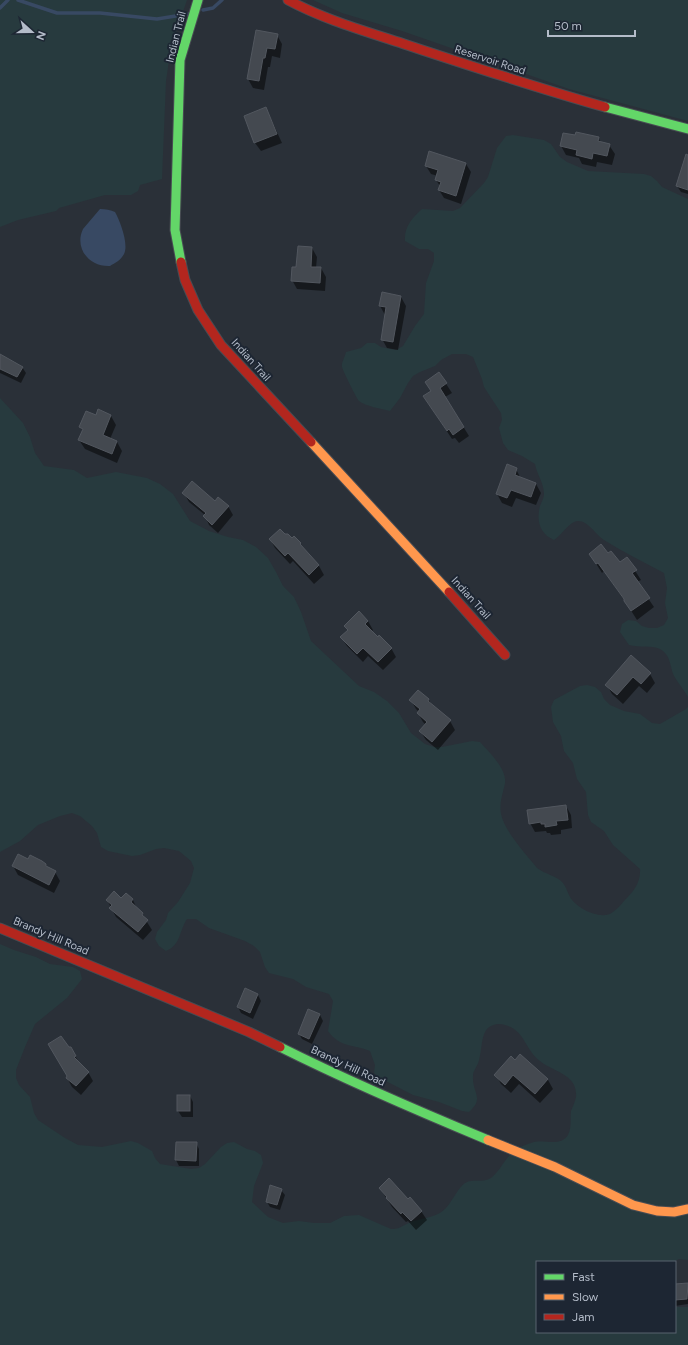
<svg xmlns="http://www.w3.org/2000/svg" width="688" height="1345" font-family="Figtree,sans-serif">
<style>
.green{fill:#273a3e}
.water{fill:#384963}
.shadow{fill:#0007}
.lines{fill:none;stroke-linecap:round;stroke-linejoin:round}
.stream{stroke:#384963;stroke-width:3.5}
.building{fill:#444950;stroke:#52575f}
.fast-casing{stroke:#484c53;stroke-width:11}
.slow-casing{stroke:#484c53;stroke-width:11}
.jam-casing{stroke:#484c53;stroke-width:11}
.fast{stroke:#63d668;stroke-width:9}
.slow{stroke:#ff974d;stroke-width:9}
.jam{stroke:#b3261e;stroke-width:9}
.labels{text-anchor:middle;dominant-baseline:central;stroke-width:4;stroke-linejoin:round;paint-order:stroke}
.street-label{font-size:11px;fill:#b4bcc9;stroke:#1d2633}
</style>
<rect width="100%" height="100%" fill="#2a3038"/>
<g class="green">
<polygon points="0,0 187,0 171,47 166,81 162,179 140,185 138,191 131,195 105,195 59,208 56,211 18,220 0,227"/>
<polygon points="313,0 688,0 688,121 569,89 402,31 342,13"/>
<path d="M513,135l31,5 7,4 9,13 7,5 21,9 56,3 7,2 6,5 5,6 26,12v498c-4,-7 -10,-14 -14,-21 -4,-9 -3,-21 -14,-27 -9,-4 -21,-1 -31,-4l-9,-13 2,-8 6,-4 8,1 6,5 7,2h8l7,-3 4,-7 -3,-15 2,-15 -3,-15c-20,-11 -41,-21 -60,-33 -8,-5 -16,-20 -27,-19 -8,1 -15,14 -23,19 -14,-6 -18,-19 -14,-34 1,-3 4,-8 4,-12 0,-11 -7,-19 -9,-30l-13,-8 -14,-6 -5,-7 -4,-15 3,-8 -1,-7 -17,-26 -2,-8 -9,-22 -7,-3h-14l-11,6 -6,6 -15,6 -7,4 -5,7 -8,15 -10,13c-8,-2 -25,-5 -31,-10 -2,-2 -16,-30 -17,-34 -1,-4 3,-10 4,-15l15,-4 6,-5h8l6,4 15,3 7,-4 12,-20 9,-12 2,-31 8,-22v-8l-6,-4h-9l-14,-8c-1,-14 7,-23 17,-32l31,2 7,-3 24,-25 4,-6 9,-29 9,-12z"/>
<path d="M0,398l23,25 7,14 5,16 9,13 30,4 13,8 29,-6 31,6 13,6 13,10 17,27 19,10 19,6 15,3 13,7 12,11 8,14 7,14 11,11 7,15 10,29 48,45 15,6 13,9 12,12 12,20 14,11 9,3h8l30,-6 8,1c9,10 27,27 25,41 -2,11 -6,19 -4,31 4,18 24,39 36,54 8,6 20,8 26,15 4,5 5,12 9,17 7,9 30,21 41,12 4,-3 8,-7 11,-11 9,-9 17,-18 16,-32l-27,-24 -9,-14 -13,-9 -3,-7 -2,-23 -9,-13 -4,-16 -9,-12 -3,-15 -8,-14 -2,-15 3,-7 26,-14 7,-1 8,2 6,5 3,7 6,6 14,6 16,3 12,9 8,1 26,-15 2,-2v553l-9,-1 -6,3h-136v70h138v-25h13v38h-688v-401l14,6 22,7 14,7 23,3 7,4 2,8 -15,19 -32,26 -10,23 -9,23v8l3,7 11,12 4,16 4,7 27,18 13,7 24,2 29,-6 7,2 14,8 3,7 5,6 31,5 8,-1 6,-4 16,-17 6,-4 7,-1 13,7 8,2 6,4 2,8 -9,23 -2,16 16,15 15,6 16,-2 15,2h16l14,-7 15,-1 32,14c8,1 14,-5 22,-8 11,-3 25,-4 33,-13 6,-6 13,-23 21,-26 8,-3 16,1 24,-4 8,-6 12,-16 19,-23 6,-6 14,-10 21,-12 12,-5 29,5 37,-8 4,-8 2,-16 3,-24 2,-5 4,-9 5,-14 2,-23 -23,-25 -36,-36 -15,-11 -15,-31 -35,-36 -6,-2 -12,-1 -17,3 -7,6 -6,23 -9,32 -1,6 -6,10 -6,16 -1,17 12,22 -4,36l-7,-1 -23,-9 -26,-7 -33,-17 -6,-5 1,-8 -5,-14c-17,-7 -30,-3 -42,-20l5,-30 -4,-7 -23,-7 -13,-8 -24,-6 -4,-6 -5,-15 -6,-6 -9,-5 -36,-13 -13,-9h-9c-8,12 -6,26 -21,32l-7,-5 -4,-7 2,-7 9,-12 2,-7 10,-11 12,-19 4,-15 -3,-7 -12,-10 -15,-3 -8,1 -16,6 -8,1 -24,-5 -7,-4 -4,-14 -5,-7 -12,-10 -8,-3 -12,3 -22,9 -18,16 -20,11z"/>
</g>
<path class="water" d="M100,209c5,0 11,1 15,3 5,9 14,32 9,42 -3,6 -9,9 -14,12 -21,1 -36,-18 -27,-37z"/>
<g class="shadow">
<polygon points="257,31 277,35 282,44 280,58 272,56 270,67 268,67 264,90 253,88 248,79"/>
<polygon points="266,108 282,143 261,151 255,143 245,116"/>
<polygon points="598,138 602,143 609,145 615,154 612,165 597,162 596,167 582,164 579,158 566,155 561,146"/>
<polygon points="466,164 471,172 461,204 444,198 439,190 440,186 436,180 438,176 431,174 426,166"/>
<polygon points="688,173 688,194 681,192 677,186"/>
<polygon points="312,248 317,257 316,268 321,268 326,277 325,291 297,289 292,280 297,268"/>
<polygon points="401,297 406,306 398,350 387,348 382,339 385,315 380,306"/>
<polygon points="0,355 22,367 26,373 21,383 0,373"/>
<polygon points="439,373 452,393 445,397 469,436 459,443 455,438 452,439 424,397 432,392"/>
<polygon points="111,416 116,425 110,439 117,442 122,451 117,463 85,449 79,440 83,432 81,427"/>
<polygon points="516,469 521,479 536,484 541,493 536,505 516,498 512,507 502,503 497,494"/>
<polygon points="184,493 228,506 233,515 218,533 209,525 205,515 189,502"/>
<polygon points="285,535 292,539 294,538 300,544 305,551 319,566 324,575 314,584 293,561 290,564 275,548 270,539"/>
<polygon points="590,554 608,555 620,564 627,558 641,580 637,582 654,607 637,620 625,601 604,571 602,573"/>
<polygon points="368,621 373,630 371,632 391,648 396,657 383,670 368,656 363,662 347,646 341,637 348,631 346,627"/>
<polygon points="631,657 650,674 655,683 647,693 639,686 623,704 612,694 607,685"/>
<polygon points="411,700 429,700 432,706 450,721 455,730 438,750 426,740 420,731 426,725 423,722 418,713 419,712 416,709"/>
<polygon points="566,806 571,815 572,828 561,830 561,834 551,835 550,833 547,833 546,831 535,832 530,823"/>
<polygon points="28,861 46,864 48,868 55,872 60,881 54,893 18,875 13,866"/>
<polygon points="126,894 133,900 137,909 142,914 152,930 143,940 116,917 107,900 122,899"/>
<polygon points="246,990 258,995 261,1001 253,1019 241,1013 238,1007"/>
<polygon points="309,1010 320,1015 323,1021 312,1044 302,1039 299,1034"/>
<polygon points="68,1048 70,1048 80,1064 88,1072 93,1081 81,1095 72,1087 67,1078 68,1076"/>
<polygon points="520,1056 548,1080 553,1089 540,1103 519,1084 511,1093 501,1084 496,1075 515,1061"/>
<polygon points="190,1096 193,1102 193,1117 182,1117 178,1111"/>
<polygon points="196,1143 199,1149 199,1166 179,1166 176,1160"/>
<polygon points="380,1188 408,1200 421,1211 427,1220 416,1230 408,1221 406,1222 392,1207"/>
<polygon points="281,1190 285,1195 280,1210 270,1207 267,1202"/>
<polygon points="688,1284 688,1304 675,1306 675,1285"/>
</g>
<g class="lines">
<g class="stream">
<polyline points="18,0 57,13 100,13 157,19 188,14"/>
<polyline points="0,8 8,0"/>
<polyline points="203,10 213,8 222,0"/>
</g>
</g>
<g class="building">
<polygon points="256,30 278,34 275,49 267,48 265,58 263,58 259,81 247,79"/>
<polygon points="266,107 277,134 254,143 244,116"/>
<polygon points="576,132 599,137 598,141 610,144 607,156 593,153 592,159 576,155 577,150 560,146 563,133 575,135"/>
<polygon points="429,151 466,163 456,196 438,190 441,182 435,180 438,170 425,166"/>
<polygon points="686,154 688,155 688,190 676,186"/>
<polygon points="298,246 312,247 311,267 321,267 320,283 291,281 292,267 296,267"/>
<polygon points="382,292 401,296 393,342 381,340 386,307 379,306"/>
<polygon points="0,354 23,367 17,377 0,369"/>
<polygon points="439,372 447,383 440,388 464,427 453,435 449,429 447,431 423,396 431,391 425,382"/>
<polygon points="98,409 111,415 103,435 117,441 112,454 78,440 83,429 79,427 86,411 96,415"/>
<polygon points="507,464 517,468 515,475 536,483 531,497 511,490 507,498 496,494"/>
<polygon points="192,481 215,501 218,497 229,506 212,525 203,516 206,513 182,493"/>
<polygon points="280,529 285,534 288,534 292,538 294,536 301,543 300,544 319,565 309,575 288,553 285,556 269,539"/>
<polygon points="601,544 608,553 611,551 620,562 627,557 637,570 632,573 650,598 631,611 624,601 624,599 598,563 596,564 589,554"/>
<polygon points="359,611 368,621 365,624 378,637 379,635 392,648 378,662 363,648 357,654 340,637 348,630 344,626"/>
<polygon points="631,655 651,673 641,684 633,677 617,695 605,685"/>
<polygon points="418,690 429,699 428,701 451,720 432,742 419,731 427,722 417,713 420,709 409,700"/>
<polygon points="566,805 568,820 556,821 557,825 545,827 545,824 541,824 541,822 529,824 527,810"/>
<polygon points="18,854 28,859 30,855 42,861 46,864 46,866 56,871 49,885 12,866"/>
<polygon points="114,891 121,898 126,893 133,899 131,902 143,913 142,915 148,920 138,932 109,908 112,905 106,900"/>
<polygon points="245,988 258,994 250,1013 237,1007"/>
<polygon points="308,1009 320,1014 309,1039 298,1034"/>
<polygon points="61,1036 69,1047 71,1047 76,1056 74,1057 89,1072 76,1086 66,1078 67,1076 48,1044"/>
<polygon points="520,1054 548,1079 535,1094 513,1075 505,1085 494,1075 511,1056 515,1060"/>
<rect x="177" y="1095" width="13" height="16"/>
<polygon points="176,1142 197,1142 196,1161 175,1160"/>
<polygon points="389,1178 408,1199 410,1197 422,1211 411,1221 402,1212 401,1214 386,1198 387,1197 379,1188"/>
<polygon points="270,1185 282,1189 277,1205 266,1202"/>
<polygon points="688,1283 687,1299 675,1300 675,1284"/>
</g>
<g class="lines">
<g class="fast-casing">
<g id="fast">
<polyline points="605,107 688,129"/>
<polyline points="181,262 175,230 180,60 198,0"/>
<path d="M280,1047c68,34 138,64 208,93"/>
</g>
</g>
<g class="slow-casing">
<g id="slow">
<polyline points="311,442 449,592"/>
<polyline points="488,1140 555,1167 633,1205 657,1211 674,1212 688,1209"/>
</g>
</g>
<g class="jam-casing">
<g id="jam">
<path d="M288,0c37,20 77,31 116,44 67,22 133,44 201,63"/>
<polyline points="181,262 185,280 198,310 221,345 311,442"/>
<polyline points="449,592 505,655"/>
<polyline points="0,928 249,1032 280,1047"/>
</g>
</g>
<use href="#fast" class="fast"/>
<use href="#slow" class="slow"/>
<use href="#jam" class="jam"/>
</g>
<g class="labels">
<g class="street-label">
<text transform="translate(176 37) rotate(-76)">Indian Trail</text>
<text transform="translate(490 60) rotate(18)">Reservoir Road</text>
<text transform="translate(251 360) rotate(48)">Indian Trail</text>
<text transform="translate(471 598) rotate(48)">Indian Trail</text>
<text transform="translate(51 936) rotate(23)">Brandy Hill Road</text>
<text transform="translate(348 1066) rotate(25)">Brandy Hill Road</text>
</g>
</g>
<rect x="536" y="1261" width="140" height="72" fill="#1d2633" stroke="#59626f"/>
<rect x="544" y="1274" width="20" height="6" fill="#63d668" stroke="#59626f"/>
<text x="572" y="1281" font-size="12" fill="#b4bcc9">Fast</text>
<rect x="544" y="1294" width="20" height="6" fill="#ff974d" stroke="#59626f"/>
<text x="572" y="1301" font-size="12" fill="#b4bcc9">Slow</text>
<rect x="544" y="1314" width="20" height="6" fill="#b3261e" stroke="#59626f"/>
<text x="572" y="1321" font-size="12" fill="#b4bcc9">Jam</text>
<g transform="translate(32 32) rotate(111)" stroke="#1d2633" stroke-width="3" paint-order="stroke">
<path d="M0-3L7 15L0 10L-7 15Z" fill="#b4bcc9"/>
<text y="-6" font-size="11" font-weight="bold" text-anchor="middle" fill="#b4bcc9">N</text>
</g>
<path d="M548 30v6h87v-6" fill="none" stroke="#b4bcc9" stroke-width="2"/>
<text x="554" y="30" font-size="12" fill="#b4bcc9" stroke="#1d2633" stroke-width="3" paint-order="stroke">50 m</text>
</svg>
